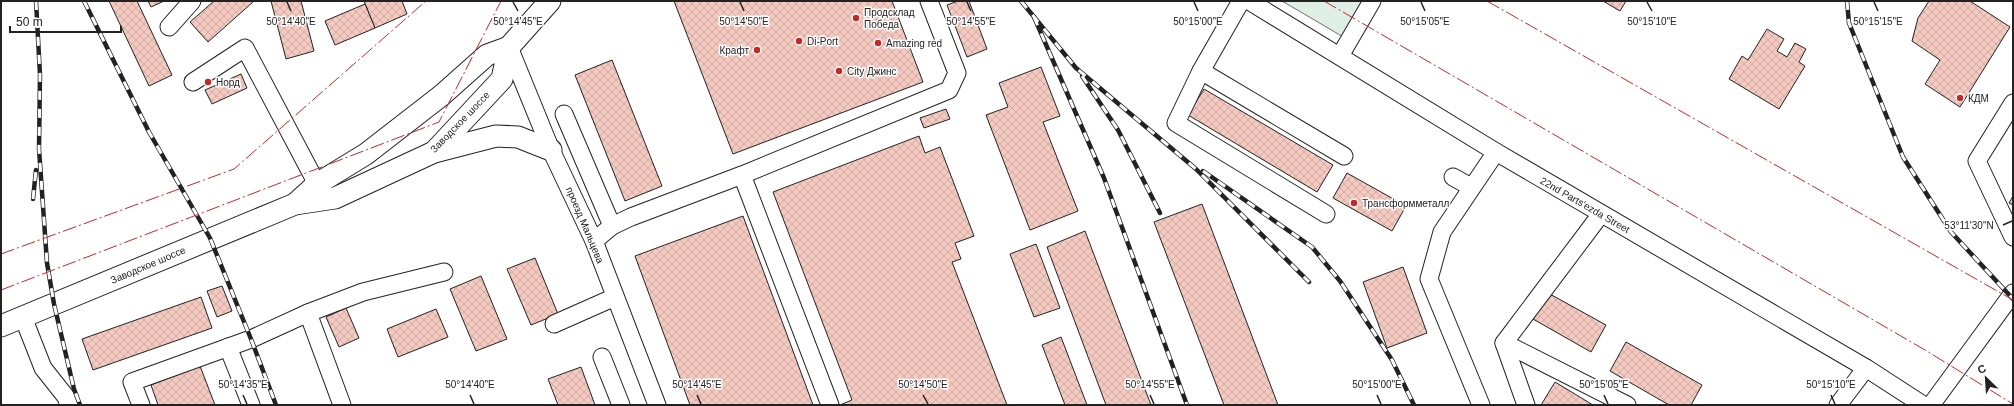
<svg xmlns="http://www.w3.org/2000/svg" width="2014" height="406" font-family="Helvetica,sans-serif">
<style>
.grass{fill:#e0efe3;stroke:#6f6f6f}
.building{fill:url(#building-cross-hatch);stroke:#222}
.lines{fill:none;stroke-linecap:round;stroke-linejoin:round}
.minor-casing{stroke:#222;stroke-width:19}
.major-casing{stroke:#222;stroke-width:23}
.minor{stroke:#fff;stroke-width:17}
.major{stroke:#fff;stroke-width:21}
.rail-casing{stroke:#222;stroke-width:4.5}
.rail{stroke:#fff;stroke-width:3;stroke-dasharray:9;stroke-linecap:butt}
.power{stroke:#c62828;stroke-width:1;stroke-dasharray:14 3 2 3;stroke-linecap:butt}
.ticks{fill:none;stroke:#222;stroke-width:1.5}
.poi-dot{fill:#c62828;stroke:#fff;stroke-width:1.5}
.labels{text-anchor:middle;dominant-baseline:central;stroke-width:3;stroke-linejoin:round;paint-order:stroke}
.poi-label{font-size:10px;fill:#222;stroke:#fff;text-anchor:start}
.street-label{font-size:10px;fill:#222;stroke:#fff}
.ticks-label{font-size:10px;text-anchor:middle;fill:#222;stroke:#fff;stroke-width:3;stroke-linejoin:round;paint-order:stroke}
</style>
<defs>
<pattern id="building-cross-hatch" width="8" height="8" patternUnits="userSpaceOnUse"><rect width="8" height="8" fill="#f3c9c0"/><path d="M0 0l8 8M0 8l8-8" fill="none" stroke="#d0aca5"/></pattern>
</defs>
<rect width="100%" height="100%" fill="#fff"/>
<polygon class="grass" points="1282,1 1367,1 1345,38"/>
<g class="building">
<polygon points="109,1 137,1 172,75 149,86"/>
<polygon points="148,1 164,1 151,7"/>
<polygon points="214,1 254,1 208,42 190,22"/>
<polygon points="271,1 301,1 314,51 286,59"/>
<polygon points="364,1 402,1 407,14 375,28"/>
<polygon points="674,1 892,1 923,82 733,154"/>
<polygon points="958,1 969,1 987,49 967,57 947,5"/>
<polygon points="1603,1 1626,1 1620,11"/>
<polygon points="1929,1 1970,1 2010,27 1960,107 1925,84 1940,60 1912,41 1918,18"/>
<polygon points="365,4 375,28 335,45 325,21"/>
<polygon points="1767,29 1784,39 1777,51 1787,57 1795,43 1806,49 1799,62 1805,66 1779,109 1729,79 1742,56 1748,60"/>
<polygon points="612,60 662,186 625,201 575,75"/>
<polygon points="1041,67 1060,116 1043,122 1078,211 1030,230 986,115 1008,107 999,83"/>
<polygon points="241,74 247,88 212,104 205,90"/>
<polygon points="1204,89 1333,165 1317,192 1188,115"/>
<polygon points="946,109 950,119 924,128 920,118"/>
<polygon points="919,136 925,153 940,147 974,236 955,243 961,259 952,262 1007,405 840,405 852,400 773,192"/>
<polygon points="1347,173 1406,206 1392,231 1333,198"/>
<polygon points="2013,196 2013,205 2009,203"/>
<polygon points="1202,204 1278,405 1224,405 1154,222"/>
<polygon points="743,216 813,405 690,405 635,256"/>
<polygon points="1085,231 1151,405 1106,405 1047,247"/>
<polygon points="1036,244 1060,308 1034,317 1010,254"/>
<polygon points="535,258 558,314 531,325 507,269"/>
<polygon points="1403,267 1427,333 1387,348 1363,282"/>
<polygon points="481,276 507,339 476,351 450,289"/>
<polygon points="222,286 232,311 217,317 207,291"/>
<polygon points="1548,293 1606,325 1591,352 1533,319"/>
<polygon points="201,297 212,328 93,370 82,339"/>
<polygon points="346,308 359,338 339,347 326,317"/>
<polygon points="436,309 448,337 398,357 387,329"/>
<polygon points="1061,337 1087,405 1065,405 1042,345"/>
<polygon points="1626,342 1702,385 1691,405 1669,405 1610,371"/>
<polygon points="200,366 215,405 158,405 151,385"/>
<polygon points="581,367 595,405 558,405 548,379"/>
<polygon points="1555,382 1593,405 1541,405"/>
</g>
<g class="lines">
<g class="minor-casing">
<g id="minor">
<polyline points="1241,1 1201,71 1176,123 1326,214"/>
<polyline points="1249,1 1496,152 1866,368 1923,405"/>
<polyline points="169,27 192,1"/>
<polyline points="509,47 551,150 594,241 657,405"/>
<polyline points="1340,56 1372,1"/>
<polyline points="1201,71 1344,156"/>
<polyline points="193,82 245,48 317,184"/>
<polyline points="2013,103 1977,161 2013,237"/>
<polyline points="564,114 612,226"/>
<polyline points="742,175 830,405"/>
<polyline points="1453,177 1471,187"/>
<polyline points="1601,214 1504,343 1627,405"/>
<polyline points="594,241 612,226 631,217 742,175 949,90 957,73 929,1"/>
<polyline points="308,313 363,292 444,272"/>
<polyline points="23,317 43,368 66,397 69,405"/>
<polyline points="554,324 615,297"/>
<polyline points="1504,343 1526,405"/>
<polyline points="228,347 251,405"/>
<polyline points="602,357 621,405"/>
<polyline points="141,405 132,382 251,339 308,313 342,405"/>
<polyline points="1481,405 1429,279 1442,232 1496,152"/>
<polyline points="1838,405 1866,368"/>
<polyline points="1931,405 2013,293"/>
</g>
</g>
<g class="major-casing">
<g id="major">
<polyline points="434,152 496,136 518,137 551,150"/>
<polyline points="295,204 317,184 366,154 442,95 487,55 509,47"/>
<polyline points="1,326 295,204 335,198 434,152 502,79 509,47 550,1"/>
</g>
</g>
<use href="#minor" class="minor"/>
<use href="#major" class="major"/>
<g class="rail-casing">
<g id="rail">
<polyline points="36,1 40,75 39,149 47,263 54,304 74,389 80,405"/>
<polyline points="84,1 149,132 210,238 251,339 276,405"/>
<polyline points="1021,1 1076,68 1196,169 1309,282"/>
<polyline points="1847,1 1849,23 1903,157 1951,232 2013,299"/>
<polyline points="1034,17 1104,178 1187,405"/>
<polyline points="1082,76 1118,130 1160,213"/>
<polyline points="1203,171 1312,247 1340,281 1392,360 1414,405"/>
<polyline points="33,199 36,170"/>
</g>
</g>
<use href="#rail" class="rail"/>
<g class="power">
<polyline points="1324,1 1925,350 2013,404"/>
<polyline points="1487,1 2013,300"/>
<polyline points="1,254 234,169 426,1"/>
<polyline points="1,290 439,122 501,1"/>
</g>
</g>
<path class="ticks" d="M287,2l4,9M513,2l5,9M740,2l4,9M967,2l4,9M1194,2l4,9M1421,2l4,9M1647,2l5,9M1874,2l4,9M2003,225l9,-4M243,395l4,9M470,395l4,9M697,395l4,9M923,395l5,9M1150,395l4,9M1377,395l4,9M1604,395l4,9M1831,395l4,9"/>
<g class="poi-dot">
<circle cx="856" cy="18" r="4"/>
<circle cx="799" cy="41" r="4"/>
<circle cx="878" cy="43" r="4"/>
<circle cx="757" cy="50" r="4"/>
<circle cx="839" cy="71" r="4"/>
<circle cx="208" cy="82" r="4"/>
<circle cx="1960" cy="98" r="4"/>
<circle cx="1354" cy="203" r="4"/>
</g>
<g class="labels">
<g class="poi-label">
<text x="864" y="12">Продсклад<tspan x="864" dy="12">Победа</tspan></text>
<text x="807" y="41">Di-Port</text>
<text x="886" y="43">Amazing red</text>
<text x="749" y="50" text-anchor="end">Крафт</text>
<text x="847" y="71">City Джинс</text>
<text x="216" y="82">Норд</text>
<text x="1968" y="98">КДМ</text>
<text x="1362" y="203">Трансформметалл</text>
</g>
<g class="street-label">
<text transform="translate(460 122) rotate(-46)">Заводское шоссе</text>
<text transform="translate(1585 205) rotate(30)">22nd Parts'ezda Street</text>
<text transform="translate(585 225) rotate(67)">проезд Мальцева</text>
<text transform="translate(148 265) rotate(-23)">Заводское шоссе</text>
</g>
</g>
<g class="ticks-label">
<text x="291" y="25">50°14'40"E</text>
<text x="518" y="25">50°14'45"E</text>
<text x="744" y="25">50°14'50"E</text>
<text x="971" y="25">50°14'55"E</text>
<text x="1198" y="25">50°15'00"E</text>
<text x="1425" y="25">50°15'05"E</text>
<text x="1652" y="25">50°15'10"E</text>
<text x="1878" y="25">50°15'15"E</text>
<text x="1969" y="229">53°11'30"N</text>
<text x="243" y="388">50°14'35"E</text>
<text x="470" y="388">50°14'40"E</text>
<text x="697" y="388">50°14'45"E</text>
<text x="923" y="388">50°14'50"E</text>
<text x="1150" y="388">50°14'55"E</text>
<text x="1377" y="388">50°15'00"E</text>
<text x="1604" y="388">50°15'05"E</text>
<text x="1831" y="388">50°15'10"E</text>
</g>
<rect width="2014" height="406" fill="none" stroke="#222222" stroke-width="4"/>
<g transform="translate(1986 378) rotate(335)" stroke="#ffffff" stroke-width="3" paint-order="stroke">
<path d="M0-3L7 15L0 10L-7 15Z" fill="#222222"/>
<text y="-6" font-size="11" font-weight="bold" text-anchor="middle" fill="#222222">С</text>
</g>
<path d="M10 26v6h111v-6" fill="none" stroke="#222222" stroke-width="2"/>
<text x="16" y="26" font-size="12" fill="#222222" stroke="#ffffff" stroke-width="3" paint-order="stroke">50 m</text>
</svg>
